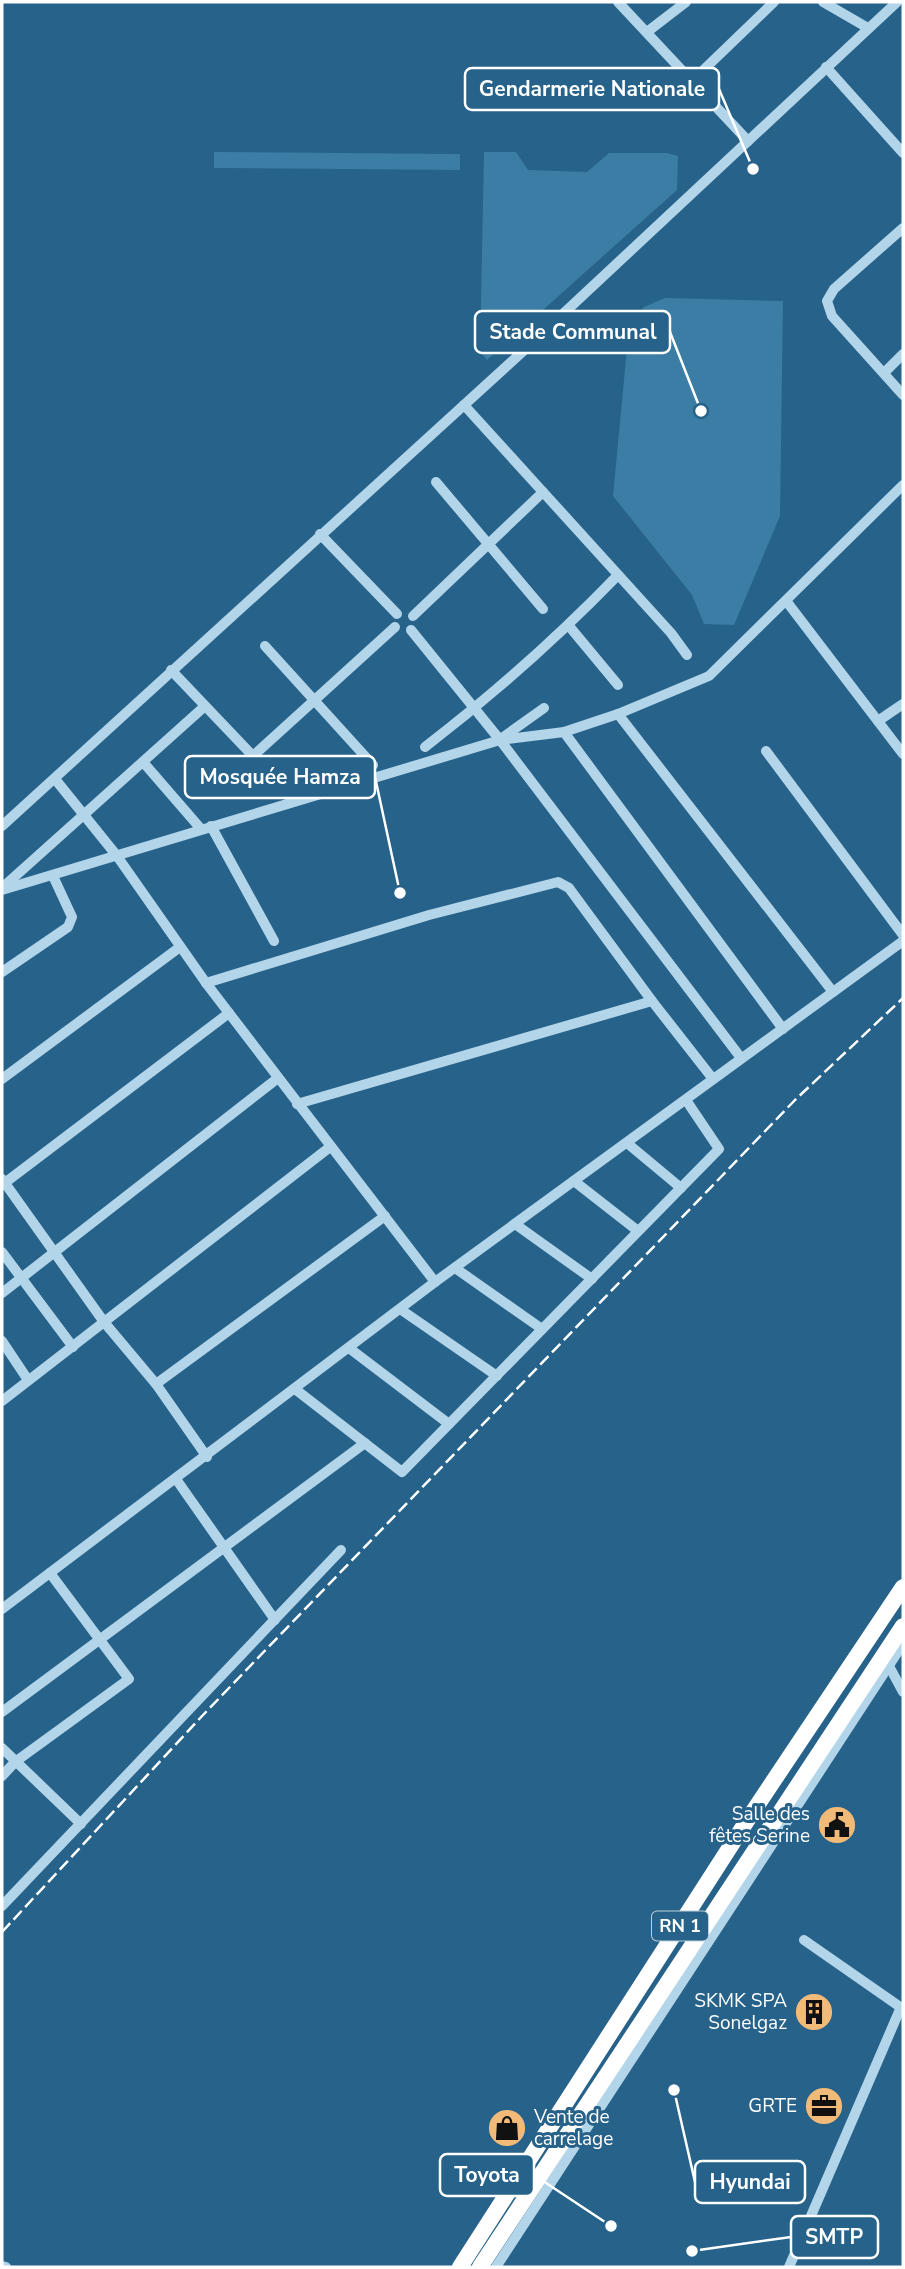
<svg xmlns="http://www.w3.org/2000/svg" width="905" height="2269" font-family="'Nunito Sans',sans-serif">
<style>
.green{fill:#3b7da5}
.lines{fill:none;stroke-linecap:round;stroke-linejoin:round}
.minor{stroke:#b3d5e9;stroke-width:10}
.highway{stroke:#fff;stroke-width:16}
.rail{stroke:#fff;stroke-width:2.5;stroke-dasharray:12 5;stroke-linecap:butt}
.labels{text-anchor:middle;dominant-baseline:central;stroke-width:6;stroke-linejoin:round;paint-order:stroke}
.shield{fill:#266289;stroke:#bed0dc;stroke-width:2}
.shield-label{font-size:18px;font-weight:bold;fill:#fff}
.poi-label{font-size:19px;fill:#fff;stroke:#266289;text-anchor:end}
.leader{fill:none;stroke:#fff;stroke-width:2.5}
.callout-dot{fill:#fff;stroke:#266289;stroke-width:2.5}
.callout{fill:#266289;stroke:#fff;stroke-width:2.5}
.callout-label{font-size:21px;text-anchor:middle;font-weight:bold;fill:#fff}
</style>
<rect width="100%" height="100%" fill="#266289"/>
<g class="green">
<polygon points="214,152 460,154 460,170 214,168"/>
<polygon points="484,152 516,152 528,170 587,172 609,153 667,153 678,156 677,190 487,360 480,351"/>
<polygon points="665,298 783,301 780,516 734,625 704,624 692,595 613,496 629,327 644,307"/>
</g>
<g class="lines">
<g class="minor">
<polyline points="618,2 748,141"/>
<polyline points="823,2 868,28"/>
<polyline points="647,32 686,2"/>
<polyline points="826,67 903,153"/>
<polyline points="692,81 774,2"/>
<polyline points="903,228 834,289 827,301 832,316 903,395"/>
<polyline points="884,373 903,354"/>
<polyline points="464,405 543,492"/>
<polyline points="436,482 543,609"/>
<polyline points="320,534 397,614"/>
<polyline points="787,602 903,754"/>
<polyline points="413,616 543,492 671,633 687,655"/>
<polyline points="569,626 618,685"/>
<polyline points="411,630 500,740 741,1058"/>
<polyline points="265,646 373,765"/>
<polyline points="171,670 253,756 395,627"/>
<polyline points="618,714 833,992"/>
<polyline points="878,721 903,704"/>
<polyline points="564,732 783,1029"/>
<polyline points="502,738 544,708"/>
<path d="M425,747c69,-53 133,-110 193,-172"/>
<polyline points="766,751 903,935"/>
<polyline points="253,756 293,801"/>
<polyline points="143,762 201,829"/>
<polyline points="55,779 117,856 206,983 435,1282"/>
<polyline points="2,826 520,354 897,2"/>
<polyline points="211,826 274,941"/>
<polyline points="2,888 205,706"/>
<polyline points="2,890 500,740 564,732 618,714 709,676 903,485"/>
<polyline points="2,972 68,927 72,917 53,876"/>
<polyline points="206,983 429,915 558,882 569,888 652,1001 297,1104"/>
<polyline points="652,1001 713,1079"/>
<polyline points="2,1079 180,947"/>
<polyline points="627,1143 681,1188"/>
<polyline points="2,1179 104,1322 156,1384 207,1457"/>
<polyline points="574,1181 638,1231"/>
<polyline points="2,1185 229,1013"/>
<polyline points="515,1224 592,1279"/>
<polyline points="2,1252 73,1347"/>
<polyline points="455,1268 542,1329"/>
<polyline points="2,1293 278,1078"/>
<polyline points="400,1309 497,1376"/>
<polyline points="2,1341 28,1380"/>
<polyline points="349,1348 449,1424"/>
<polyline points="156,1384 385,1216"/>
<polyline points="295,1389 402,1472 719,1149 686,1100"/>
<polyline points="2,1401 330,1147"/>
<polyline points="176,1479 275,1620"/>
<polyline points="2,1609 435,1282 903,941"/>
<polyline points="889,1666 903,1692"/>
<polyline points="2,1712 365,1443"/>
<polyline points="2,1748 81,1824"/>
<polyline points="2,1776 15,1762 129,1679 50,1573"/>
<polyline points="2,1906 341,1550"/>
<polyline points="804,1940 903,2009"/>
<polyline points="2,2266 6,2267"/>
<polyline points="496,2267 903,1644"/>
<polyline points="789,2267 901,2007"/>
</g>
<g class="highway">
<polyline points="460,2267 750,1816 903,1587"/>
<polyline points="480,2267 903,1626"/>
</g>
<polyline class="rail" points="2,1932 203,1715 795,1100 903,998"/>
</g>
<defs>
<g id="civic-disc" transform="scale(2.0125)"><circle r="9.5" fill="#f2ba78" stroke="#266289"/><path d="M-.6-6.5H3V-4.5H.6V-3L4-1V1h2V6H-6V1h2V-1L-.6-3ZM-1.2 2.5V6h2.4V2.5Z" fill="#111"/></g>
<g id="building-disc" transform="scale(2.0125)"><circle r="9.5" fill="#f2ba78" stroke="#266289"/><path d="M-4-6H4V6H1V3H-1V6H-4ZM-2.5-4.3h1.7v1.8h-1.7ZM.8-4.3h1.7v1.8H.8ZM-2.5-1h1.7V.8h-1.7ZM.8-1h1.7V.8H.8Z" fill="#111"/></g>
<g id="office-disc" transform="scale(2.0125)"><circle r="9.5" fill="#f2ba78" stroke="#266289"/><path d="M-6-3h4V-5.5h4V-3h4V5H-6ZM-1-4.5V-3h2v-1.5ZM-6 0V1H6V0Z" fill="#111"/></g>
<g id="shop-disc" transform="scale(2.0125)"><circle r="9.5" fill="#f2ba78" stroke="#266289"/><path d="M-5-2.5h2.3a2.7 3.5 0 0 1 5.4 0H5L5.5 6h-11ZM-1.5-2.5h3a1.5 2.3 0 0 0-3 0Z" fill="#111"/></g>
</defs>
<g fill-rule="evenodd">
<use href="#civic-disc" x="837" y="1825"/>
<use href="#building-disc" x="814" y="2012"/>
<use href="#office-disc" x="824" y="2106"/>
<use href="#shop-disc" x="507" y="2128"/>
</g>
<g class="labels">
<rect class="shield" x="652" y="1911.5" width="56" height="29" rx="5"/>
<g class="shield-label">
<text x="680" y="1926">RN 1</text>
</g>
<g class="poi-label">
<text x="810" y="1814">Salle des<tspan x="810" dy="22">fêtes Serine</tspan></text>
<text x="787" y="2001">SKMK SPA<tspan x="787" dy="22">Sonelgaz</tspan></text>
<text x="797" y="2106">GRTE</text>
<text x="534" y="2117" text-anchor="start">Vente de<tspan x="534" dy="22">carrelage</tspan></text>
</g>
</g>
<path class="leader" d="M753 169L719 89M701 411L670 332M400 893L375 777M611 2226L534 2175M674 2090L695 2182M692 2251L791 2237"/>
<g class="callout-dot">
<circle cx="753" cy="169" r="7"/>
<circle cx="701" cy="411" r="7"/>
<circle cx="400" cy="893" r="7"/>
<circle cx="611" cy="2226" r="7"/>
<circle cx="674" cy="2090" r="7"/>
<circle cx="692" cy="2251" r="7"/>
</g>
<g class="callout">
<rect x="465" y="68" width="254" height="42" rx="7"/>
<rect x="475" y="311" width="195" height="42" rx="7"/>
<rect x="185" y="756" width="190" height="42" rx="7"/>
<rect x="440" y="2154" width="94" height="42" rx="7"/>
<rect x="695" y="2161" width="110" height="42" rx="7"/>
<rect x="791" y="2216" width="87" height="42" rx="7"/>
</g>
<g class="callout-label">
<text x="592" y="96">Gendarmerie Nationale</text>
<text x="573" y="339">Stade Communal</text>
<text x="280" y="784">Mosquée Hamza</text>
<text x="487" y="2182">Toyota</text>
<text x="750" y="2189">Hyundai</text>
<text x="834" y="2244">SMTP</text>
</g>
<rect width="905" height="2269" fill="none" stroke="#ffffff" stroke-width="7"/>
</svg>
